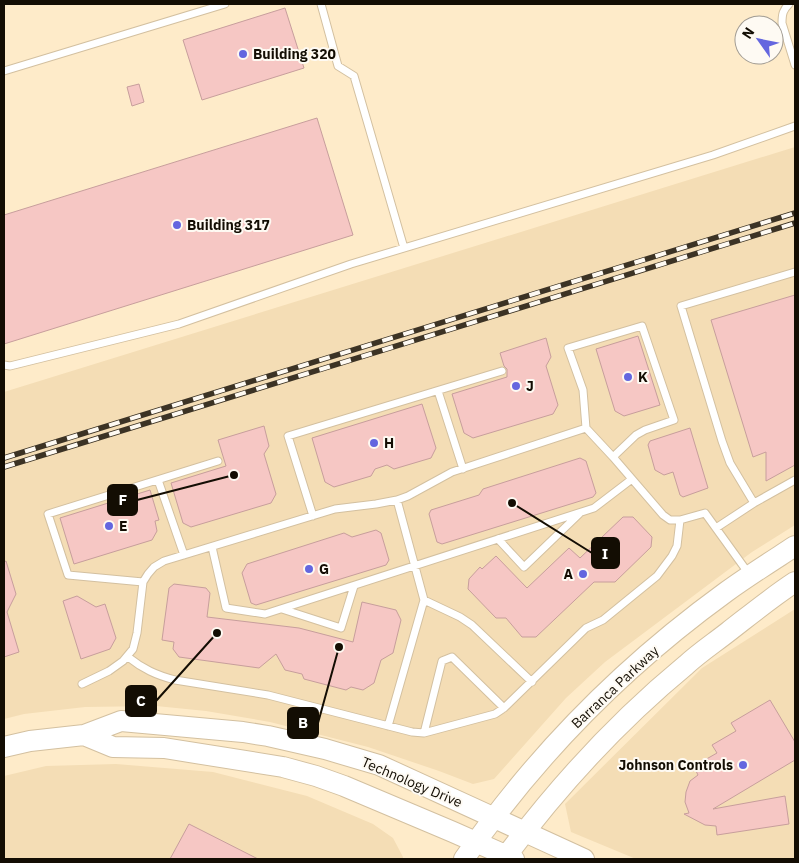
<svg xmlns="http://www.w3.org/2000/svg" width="799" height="863" viewBox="0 0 799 863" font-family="'IBM Plex Sans',sans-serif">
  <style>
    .built { fill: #f4ddb5 }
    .building { fill: #f6c7c4; stroke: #c79e9c }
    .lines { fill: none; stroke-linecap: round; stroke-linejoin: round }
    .lane-casing { stroke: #d3c0a0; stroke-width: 9 }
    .secondary-casing { stroke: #d3c0a0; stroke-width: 22 }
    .lane { stroke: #fff; stroke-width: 7 }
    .secondary { stroke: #fff; stroke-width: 20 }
    .rail-casing { stroke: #3c3325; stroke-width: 5.5 }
    .rail { stroke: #fefaf3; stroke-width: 4; stroke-dasharray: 11; stroke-linecap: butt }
    .poi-dot { fill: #6466df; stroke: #fefaf3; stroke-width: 2 }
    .labels { text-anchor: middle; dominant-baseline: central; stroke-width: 4; stroke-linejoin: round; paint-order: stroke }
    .poi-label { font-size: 14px; font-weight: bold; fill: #130d03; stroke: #fefaf3; text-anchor: start }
    .street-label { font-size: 14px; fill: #130d03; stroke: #fefaf3 }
    .leader { fill: none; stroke: #130d03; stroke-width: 2 }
    .callout-dot { fill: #130d03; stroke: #fefaf3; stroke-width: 2 }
    .callout { fill: #130d03; stroke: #130d03; stroke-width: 2 }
    .callout-label { font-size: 15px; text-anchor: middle; font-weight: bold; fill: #fff }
  </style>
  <rect width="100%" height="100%" fill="#feebc9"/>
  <path class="built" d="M795,147V525L752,552L605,662L566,698L494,779L473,784L439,771L368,747L270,722L206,711L156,706L85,707L24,714L4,719V392Z
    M795,609V859H636L571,832L565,804L702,668Z
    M116,764L213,772L307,796L373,824L393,838L403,857V859H4V776L46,766Z"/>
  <path class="building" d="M285,8L304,68L202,100L183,40Z
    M139,84L144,102L132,106L127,87Z
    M317,118L353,235L4,344V215Z
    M795,295V465L766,481V452L753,457L711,320Z
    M638,336L660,405L624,416L615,411L596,349Z
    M546,338L551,357L546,366L558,405L553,414L473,438L464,433L452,394L507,377V369L504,366L500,353Z
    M422,404L436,448L431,458L394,469L387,465L375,469L371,476L334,487L325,482L312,438Z
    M264,426L269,446L264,454L276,494L271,503L191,527L183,523L171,483L226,466L218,440Z
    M690,428L708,488L683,497L680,495L673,472L664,475L655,470L648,445L650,441Z
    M580,458L586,461L596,493L593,497L442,544L437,542L429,514L431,510L479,495L483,489Z
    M150,490L159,520L155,521L157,531L152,540L74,564L60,518Z
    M623,517H633L652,537L651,547L615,582H594L536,637H522L506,618H496L468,589L469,579L480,567L482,569L496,556L527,588L569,548L580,558Z
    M376,530L381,533L389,560L386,565L256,605L251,603L242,573L247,564L344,533L352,537Z
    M6,561L16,594L7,612L19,652L4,657V562Z
    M174,584L206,588L210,593L207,617L299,628L353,642L362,602L396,610L401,620L393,653L381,660L374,683L363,690L351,687L346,690L304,679L302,674L285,670L276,654L259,668L179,657L173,649L174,642L162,640L169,588Z
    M77,596L96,607L105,604L116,638L110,649L81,659L63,601Z
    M770,700L795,742V760L713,809L785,796L789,824L717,835L716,826L705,825L684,814L689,813L685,802L686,792L690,781L698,775L695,769L703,761L717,753L712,745L736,731L731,723Z
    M189,824L258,859H170Z"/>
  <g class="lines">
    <defs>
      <path id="lane" d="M321,4L338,66L354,76L404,248
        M789,4C783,10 782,14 782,23L795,65
        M4,71L225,4
        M4,365L10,366L179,324L351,264L713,155L795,126
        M438,391L463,469
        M613,457L636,435L645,430L674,420L642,326L568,348L583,390L586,428L613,457L663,515L670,520H680L705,513L749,574
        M158,480L184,555
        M754,503L730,463L722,441L681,306L795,272
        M313,516L288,436L502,371
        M716,528L754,503L795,480
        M498,539L524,567L579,514
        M212,547L226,608L265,614L594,508L632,479
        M143,582L68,575L48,514L218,461
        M424,600L460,617L472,625L532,682
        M282,609L341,628L354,586
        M128,657C143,669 156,675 175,680L268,695L412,732L424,733L495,714L504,708L586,628L603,620L657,576L672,556L677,546L680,520
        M82,684L109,671L123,661L133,649L137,633L143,582L148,574L154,567L164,561L335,509L376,504L397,500L408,496L452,472L586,428
        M388,726L424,600L397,500
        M424,733L442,661L452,657L504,708"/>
      <path id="secondary" d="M84,735L113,747L164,748L283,767L316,776L344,786L453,832L514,859
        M4,747L30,741L84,735L121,721L243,732L268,736L325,749L379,765L584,859
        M464,859C535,756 624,666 726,592C748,576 772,561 795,546
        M504,859C556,789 618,721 686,665C699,653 714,643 728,632C750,615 772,597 795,582"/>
    </defs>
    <use href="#lane" class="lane-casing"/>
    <use href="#secondary" class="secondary-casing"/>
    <use href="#lane" class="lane"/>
    <use href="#secondary" class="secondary"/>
    <defs>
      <path id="rail" d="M4,458L795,213
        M4,467L795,223"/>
    </defs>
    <use href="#rail" class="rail-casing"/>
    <use href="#rail" class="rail"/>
  </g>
  <g class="poi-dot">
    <circle cx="243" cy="54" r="5"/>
    <circle cx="177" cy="225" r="5"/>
    <circle cx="628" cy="377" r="5"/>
    <circle cx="516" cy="386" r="5"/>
    <circle cx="374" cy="443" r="5"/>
    <circle cx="109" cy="526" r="5"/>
    <circle cx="309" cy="569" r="5"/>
    <circle cx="583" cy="574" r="5"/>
    <circle cx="743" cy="765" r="5"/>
  </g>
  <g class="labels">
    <g class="poi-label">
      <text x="253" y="54">Building 320</text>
      <text x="187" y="225">Building 317</text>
      <text x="638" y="377">K</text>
      <text x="526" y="386">J</text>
      <text x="384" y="443">H</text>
      <text x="119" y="526">E</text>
      <text x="319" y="569">G</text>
      <text x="573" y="574" text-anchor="end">A</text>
      <text x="733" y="765" text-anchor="end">Johnson Controls</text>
    </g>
    <g class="street-label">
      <text transform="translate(615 687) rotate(-43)">Barranca Parkway</text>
      <text transform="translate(412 782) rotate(23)">Technology Drive</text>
    </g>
  </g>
  <path class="leader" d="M234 475L137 500M512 503L592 553M217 633L156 701M339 647L318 723"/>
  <g class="callout-dot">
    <circle cx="234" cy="475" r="5"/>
    <circle cx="512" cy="503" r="5"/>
    <circle cx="217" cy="633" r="5"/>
    <circle cx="339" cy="647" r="5"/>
  </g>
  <g class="callout">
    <rect x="108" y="485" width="29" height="30" rx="5"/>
    <rect x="592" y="538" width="27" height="30" rx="5"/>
    <rect x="126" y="686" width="30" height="30" rx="5"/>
    <rect x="288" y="708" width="30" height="30" rx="5"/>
  </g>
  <g class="callout-label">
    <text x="123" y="505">F</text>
    <text x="605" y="559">I</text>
    <text x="141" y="706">C</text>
    <text x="303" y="728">B</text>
  </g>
  <rect width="799" height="863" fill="none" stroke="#130d03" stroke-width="10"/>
  <g transform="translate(759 40) rotate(303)"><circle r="24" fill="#fefaf3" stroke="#a09b93"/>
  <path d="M0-4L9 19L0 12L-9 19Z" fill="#6466df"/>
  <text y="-8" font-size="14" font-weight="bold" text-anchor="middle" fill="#130d03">N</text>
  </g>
</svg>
